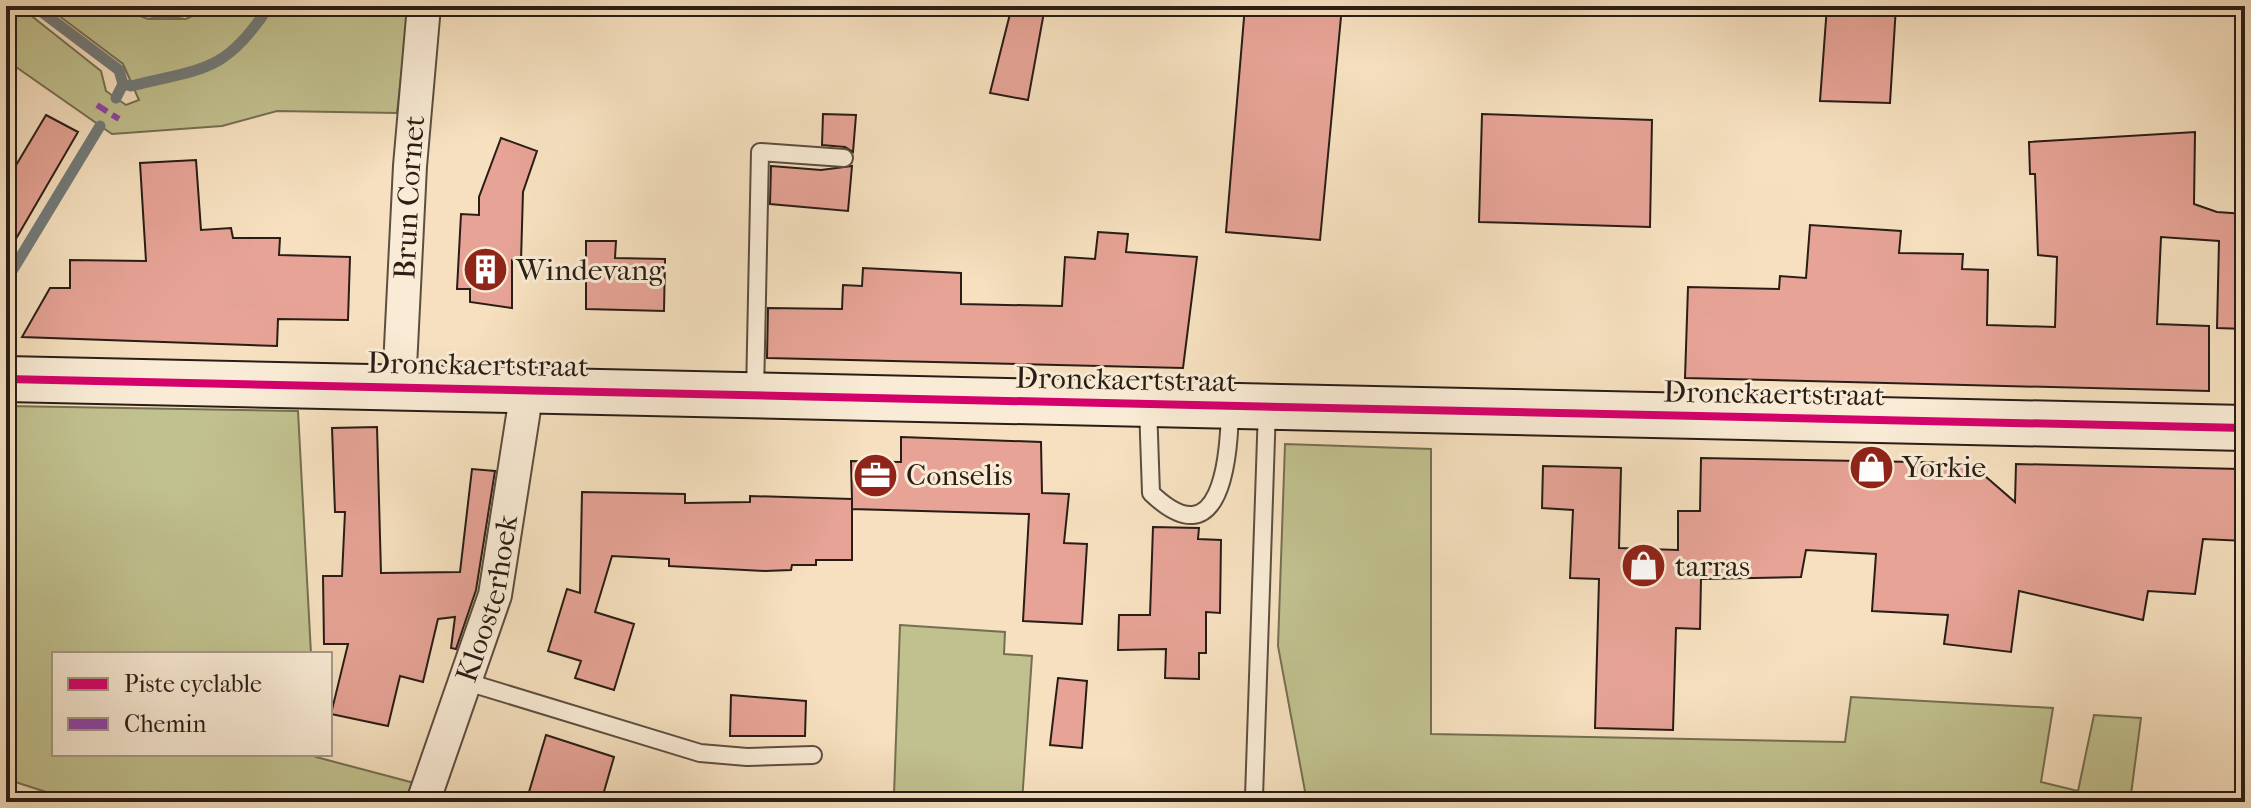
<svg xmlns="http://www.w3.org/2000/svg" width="2251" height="808" viewBox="0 0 2251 808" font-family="'IM FELL French Canon',serif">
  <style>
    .green { fill: #c1c18f; stroke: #756f52; stroke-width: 2 }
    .water { fill: #a3babe; stroke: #727b7b; stroke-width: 2 }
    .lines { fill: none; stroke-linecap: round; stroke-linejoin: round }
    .stream { stroke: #727b7b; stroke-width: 11 }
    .building { fill: #e6a396; stroke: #291d16; stroke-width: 2 }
    .service-casing { stroke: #5c4e40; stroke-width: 20 }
    .minor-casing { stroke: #5c4e40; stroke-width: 36 }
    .secondary-casing { stroke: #291d16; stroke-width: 48 }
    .service { stroke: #f9ebd5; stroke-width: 16 }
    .minor { stroke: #f9ebd5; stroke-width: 32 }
    .secondary { stroke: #f9ebd5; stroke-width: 44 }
    .quiet { stroke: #8e44ad; stroke-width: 6; stroke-dasharray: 12 6; stroke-linecap: butt }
    .cycleway-casing { stroke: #f9ebd5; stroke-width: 13 }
    .cycleway { stroke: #d6006c; stroke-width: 8 }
    .labels { text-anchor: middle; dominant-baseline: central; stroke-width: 6; stroke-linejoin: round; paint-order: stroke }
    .street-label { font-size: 30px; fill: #291d16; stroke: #f9ebd5 }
    .poi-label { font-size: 30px; fill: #291d16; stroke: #f9ebd5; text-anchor: start }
  </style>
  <rect width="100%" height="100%" fill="#f6e0bf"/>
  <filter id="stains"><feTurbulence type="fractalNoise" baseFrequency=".0025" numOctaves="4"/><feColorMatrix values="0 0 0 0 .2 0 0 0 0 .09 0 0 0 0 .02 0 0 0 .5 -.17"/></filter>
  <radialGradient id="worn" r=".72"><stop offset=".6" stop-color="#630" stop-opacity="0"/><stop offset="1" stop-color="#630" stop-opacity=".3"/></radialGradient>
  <path class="green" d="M6,6H19L101,71L106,91L126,105L139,100L123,64L46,6H114L148,19H186L213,6H409L397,113L277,111L222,126L112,134L6,60Z
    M6,406L298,411L311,654H54V754H316V757L418,784L410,802H77L6,779Z
    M1285,444L1431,449V734L1845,742L1851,697L2053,708L2041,782L2078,791L2094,715L2141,718L2130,802H1307L1278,646Z
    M900,625L1005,632L1004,654L1032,656L1022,802H833L834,792L894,795Z"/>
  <path class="water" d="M114,6H213C177,24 150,20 114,6Z"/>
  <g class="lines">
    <path class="stream" d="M34,6L119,70L123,84
      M116,98L123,84L131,86C203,68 226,73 269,6
      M6,281L100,126"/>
  </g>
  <path class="building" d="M1012,6L1044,12L1028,100L990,93Z
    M1245,6H1342L1320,240L1226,232Z
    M1827,6H1896L1890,103L1820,101Z
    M823,114L856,115L853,152L845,147L822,145Z
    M1482,114L1652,120L1650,227L1479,222Z
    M46,115L78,132L6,256V182Z
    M2195,132L2194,204L2217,212L2245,214V329L2217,328L2219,241L2161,237L2157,324L2209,326V391L1685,378L1688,287L1779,289L1780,276L1806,278L1810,225L1901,231L1899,253L1963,254L1962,269L1988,270L1987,325L2055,327L2057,257L2038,255L2035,174H2030L2029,142Z
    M501,138L537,151L523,192L521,261L512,260V308L470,302V289H457L461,214L479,215V197Z
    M196,160L201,230L231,228L233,238H280L279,255L350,257L348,320L278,319L277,346L22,337L50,288H70V260L146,261L140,163Z
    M771,166L821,170L852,166L848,211L770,204Z
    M1098,232L1128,234L1126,252L1197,257L1183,368L767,358L768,308L842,309L843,285L862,286L863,268L961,273V304L1062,306L1065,257L1095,259Z
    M586,241H616L615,258L665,259L664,311L586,309Z
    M377,427L381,573L460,572L472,469L495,471L476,590L456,649L451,648L455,617L438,619L423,682L400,676L388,726L331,714L348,644H324L323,576H342L345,512H335L332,428Z
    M901,437L1041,442L1042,493L1069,494L1064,543L1087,544L1082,624L1023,621L1029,514L852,509V500V560H816V565H792L791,570L765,571L669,566V559L612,556L595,612L634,624L614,690L575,678L581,661L548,651L567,589L580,593L582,492L685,494V503L750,502V496L852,499L851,461L901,462Z
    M1701,458L1970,463L2015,502L2016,464L2240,469L2239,476L2245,477V541L2203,539L2195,594L2148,591L2143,620L2019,591L2011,652L1944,644L1948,615L1872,611L1876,554L1806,550L1801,577L1701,579L1700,629L1676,628L1673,730L1595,728L1599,579L1570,578L1573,510L1542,508L1543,466L1621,468L1619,548L1678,550V511H1700Z
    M1153,527L1199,528L1198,539L1221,540L1220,613L1206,612V653H1199V679L1165,678L1166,649L1118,650L1119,615H1150Z
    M1058,678L1087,681L1082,748L1050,745Z
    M731,695L806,701L805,736H730Z
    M546,735L614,757L601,802H526Z"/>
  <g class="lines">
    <defs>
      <path id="service" d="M755,394L760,152L844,158
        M1148,406L1151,493C1221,560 1229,458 1230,409
        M467,682L700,753L747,757L813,755
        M1254,797L1267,408"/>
      <g id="minor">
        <path id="s1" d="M399,387L410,166L424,6"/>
        <path id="s2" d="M423,802L495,595L527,390"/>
      </g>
      <path id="secondary" d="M6,379L2245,428"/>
    </defs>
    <use href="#service" class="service-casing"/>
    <use href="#minor" class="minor-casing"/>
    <use href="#secondary" class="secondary-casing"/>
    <use href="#service" class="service"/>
    <use href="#minor" class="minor"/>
    <use href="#secondary" class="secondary"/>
    <path class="quiet" d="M97,105L119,119"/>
    <defs>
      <path id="cycleway" d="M6,379L2245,428"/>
    </defs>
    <use href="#cycleway" class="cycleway-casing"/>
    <use href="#cycleway" class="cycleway"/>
  </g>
  <defs>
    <symbol id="building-disc" viewBox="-11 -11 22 22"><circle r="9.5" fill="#8f2418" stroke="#f9ebd5"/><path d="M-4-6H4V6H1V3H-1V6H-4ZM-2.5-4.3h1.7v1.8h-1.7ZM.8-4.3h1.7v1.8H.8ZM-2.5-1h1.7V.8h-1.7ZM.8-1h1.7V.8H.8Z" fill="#fff"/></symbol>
    <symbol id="shop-disc" viewBox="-11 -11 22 22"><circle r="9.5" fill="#8f2418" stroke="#f9ebd5"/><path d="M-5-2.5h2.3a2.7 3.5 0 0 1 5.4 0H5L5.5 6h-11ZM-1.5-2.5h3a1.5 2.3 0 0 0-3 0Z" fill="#fff"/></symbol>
    <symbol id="office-disc" viewBox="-11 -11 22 22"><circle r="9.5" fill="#8f2418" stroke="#f9ebd5"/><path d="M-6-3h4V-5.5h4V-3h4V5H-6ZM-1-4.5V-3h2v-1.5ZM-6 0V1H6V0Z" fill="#fff"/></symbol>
  </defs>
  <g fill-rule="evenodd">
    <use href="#building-disc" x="460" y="244" width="51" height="51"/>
    <use href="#shop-disc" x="1846" y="442" width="51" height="51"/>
    <use href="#office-disc" x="850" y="450" width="51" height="51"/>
    <use href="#shop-disc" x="1618" y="540" width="51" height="51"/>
  </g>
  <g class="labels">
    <g class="street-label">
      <text stroke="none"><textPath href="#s1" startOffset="190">Brun Cornet</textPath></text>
      <text transform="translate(478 365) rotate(1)">Dronckaertstraat</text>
      <text transform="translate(1126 380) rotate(1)">Dronckaertstraat</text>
      <text transform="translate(1774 394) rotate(1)">Dronckaertstraat</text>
      <text stroke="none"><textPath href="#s2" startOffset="214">Kloosterhoek</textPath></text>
    </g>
    <g class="poi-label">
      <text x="516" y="270">Windevang</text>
      <text x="1902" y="467">Yorkie</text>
      <text x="906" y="475">Conselis</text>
      <text x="1675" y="566">tarras</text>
    </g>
  </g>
  <rect width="2251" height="808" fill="none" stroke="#f6e0bf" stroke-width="32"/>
  <rect x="8" y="8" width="2235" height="792" fill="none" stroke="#291d16" stroke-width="4"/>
  <rect x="16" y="16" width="2219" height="776" fill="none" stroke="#291d16" stroke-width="2"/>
  <rect x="52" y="652" width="280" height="104" fill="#f9ebd5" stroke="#a69989" stroke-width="2"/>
  <rect x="68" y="678" width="40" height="12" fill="#d6006c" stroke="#a69989" stroke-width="2"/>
  <text x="124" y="692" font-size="24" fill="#291d16">Piste cyclable</text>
  <rect x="68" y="718" width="40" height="12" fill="#8e44ad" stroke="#a69989" stroke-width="2"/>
  <text x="124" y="732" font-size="24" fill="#291d16">Chemin</text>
  <rect width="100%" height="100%" filter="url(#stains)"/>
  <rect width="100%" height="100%" fill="url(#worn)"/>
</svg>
